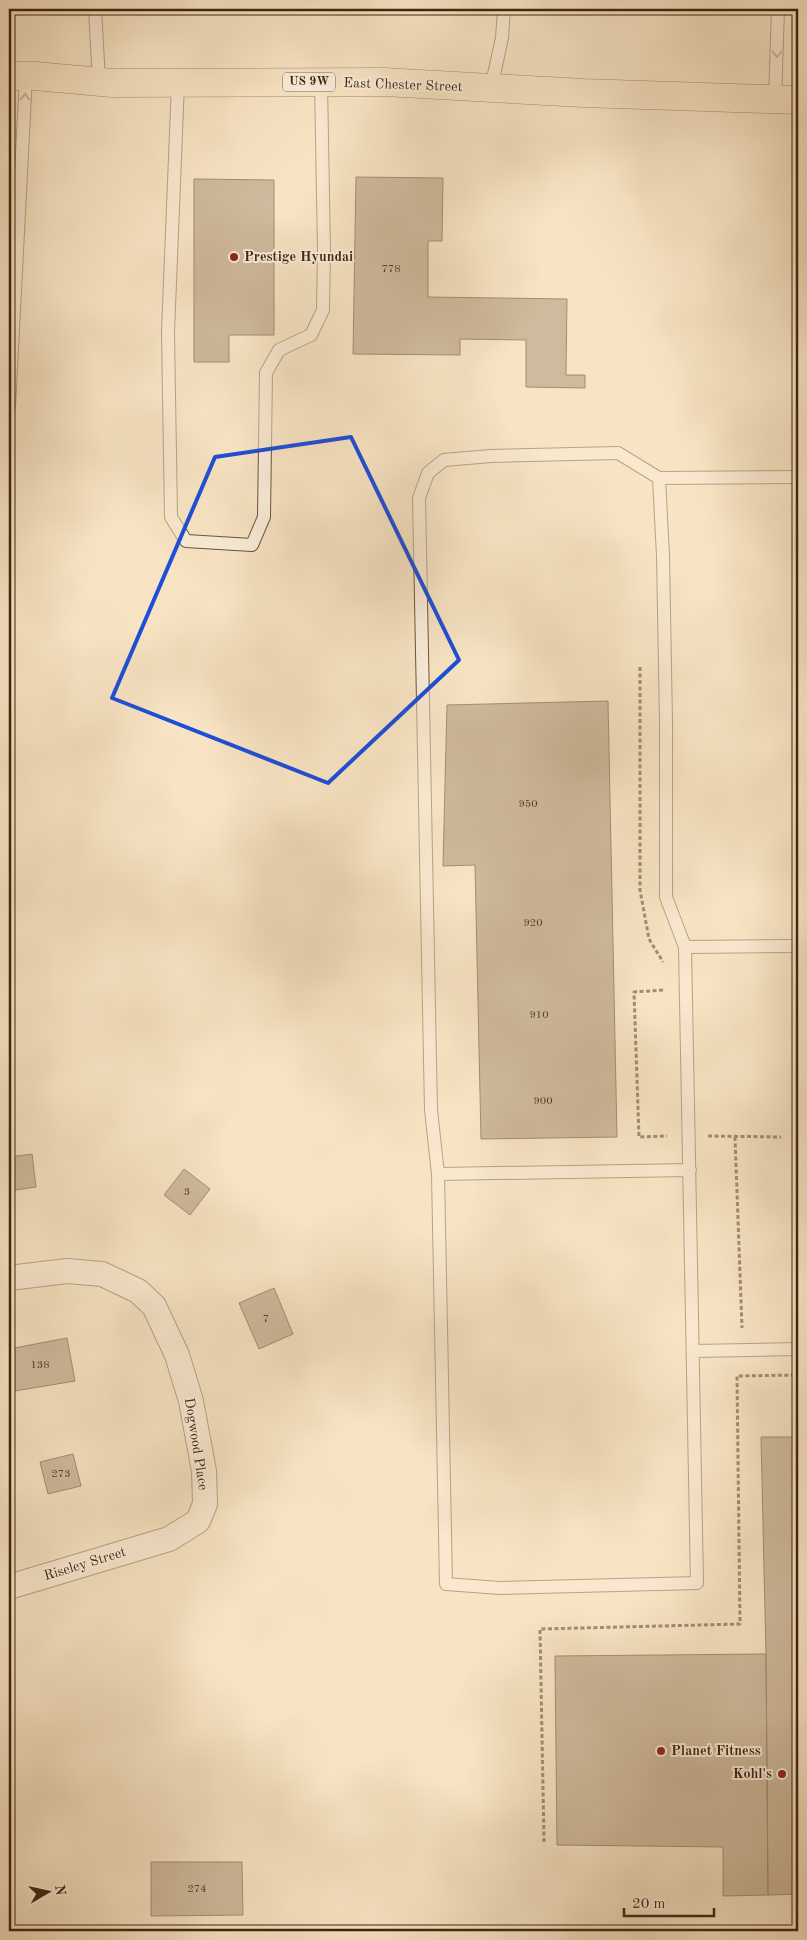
<svg xmlns="http://www.w3.org/2000/svg" width="807" height="1940" viewBox="0 0 807 1940" font-family="'Old Standard TT',serif">
  <style>
    .building { fill: #9e886d; stroke: #3d240e }
    .lines { fill: none; stroke-linecap: round; stroke-linejoin: round }
    .service-casing { stroke: #6c543c; stroke-width: 14 }
    .minor-casing { stroke: #6c543c; stroke-width: 26 }
    .primary-casing { stroke: #3d240e; stroke-width: 29 }
    .path { stroke: #3d240e; stroke-width: 3; stroke-dasharray: 4 2.5; stroke-linecap: butt }
    .service { stroke: #faedd9; stroke-width: 12 }
    .minor { stroke: #faedd9; stroke-width: 24 }
    .primary { stroke: #f8e4c4; stroke-width: 28 }
    .oneway { stroke: #9c8874 }
    .marked { fill: none; stroke: #1d4ed8; stroke-width: 4; stroke-linejoin: round }
    .poi-dot { fill: #8f2418; stroke: #faedd9; stroke-width: 2 }
    .labels { text-anchor: middle; dominant-baseline: central; stroke-width: 4; stroke-linejoin: round; paint-order: stroke }
    .number-label { font-size: 11px; fill: #553d26 }
    .shield { fill: #faedd9; stroke: #76604b; stroke-width: 1 }
    .shield-label { font-size: 12px; font-weight: bold; fill: #3d240e }
    .street-label { font-size: 14px; fill: #3d240e; stroke: #faedd9 }
    .poi-label { font-size: 14px; font-weight: bold; fill: #3d240e; stroke: #faedd9; text-anchor: start }
  </style>
  <rect width="100%" height="100%" fill="#f8e4c4"/>
  <filter id="stains"><feTurbulence type="fractalNoise" baseFrequency=".004" numOctaves="4"/><feColorMatrix values="0 0 0 0 .2 0 0 0 0 .09 0 0 0 0 .02 0 0 0 .5 -.17"/></filter>
  <radialGradient id="worn" r=".72"><stop offset=".6" stop-color="#630" stop-opacity="0"/><stop offset="1" stop-color="#630" stop-opacity=".3"/></radialGradient>
  <path class="building" d="M356,177L443,178L442,241H428V297L567,299L566,375H585V388L526,387V340L460,339V355L353,354Z
    M194,179L274,180V335H229V362H194Z
    M608,701L617,1137L481,1139L475,865L443,866L447,705Z
    M32,1154L36,1187L9,1191V1157Z
    M184,1169L210,1189L190,1215L164,1195Z
    M274,1288L293,1334L259,1349L239,1303Z
    M67,1338L75,1381L9,1392V1349Z
    M761,1437H798V1894L768,1895L766,1654Z
    M73,1454L81,1486L48,1494L40,1462Z
    M766,1654L768,1895L723,1896V1847L557,1845L555,1656Z
    M151,1862H242L243,1915L151,1916Z"/>
  <g class="lines">
    <defs>
      <path id="service" d="M95,9L99,81
        M178,83L168,332L171,517L186,541L252,545L264,517L266,373L279,350L311,335L323,310L324,250L321,82
        M491,88L502,38L504,9
        M775,100L778,9
        M9,407L26,76
        M685,947L798,946
        M690,1170L438,1174L446,1584L500,1588L697,1583L685,947L666,897V723L663,556L659,478L798,477
        M438,1174L431,1110L419,498L428,473L444,460L491,456L618,453L659,478
        M693,1351L798,1349"/>
      <path id="minor" d="M9,1278L67,1271L102,1274L138,1291L154,1306L177,1355L191,1401L204,1471L205,1504L198,1521L169,1539L9,1587"/>
      <path id="primary" d="M9,76H35L112,83L384,82L583,93L798,100"/>
    </defs>
    <use href="#service" class="service-casing"/>
    <use href="#minor" class="minor-casing"/>
    <use href="#primary" class="primary-casing"/>
    <path class="path" d="M640,667V890L649,939L663,962
      M663,990L634,992L639,1137L667,1136
      M708,1136L781,1137
      M735,1137L742,1328
      M544,1842L540,1629L740,1624L737,1376L798,1375"/>
    <use href="#service" class="service"/>
    <use href="#minor" class="minor"/>
    <use href="#primary" class="primary"/>
  </g>
  <defs><path id="oneway-chevron" d="M-2-3.5L2.5 0L-2 3.5" fill="none" stroke-width="1.6" stroke-linecap="round" stroke-linejoin="round" transform="scale(1.25)"/></defs>
  <g class="oneway">
    <use href="#oneway-chevron" transform="translate(777 54) rotate(92)"/>
    <use href="#oneway-chevron" transform="translate(25 97) rotate(-87)"/>
  </g>
  <path d="M0 0H807V1940H0ZM351,437L459,660L328,783L112,698L215,457Z" fill="#f8e4c4" fill-opacity=".55" fill-rule="evenodd"/>
  <path class="marked" d="M351,437L459,660L328,783L112,698L215,457Z"/>
  <g class="poi-dot">
    <circle cx="234" cy="257" r="5"/>
    <circle cx="661" cy="1751" r="5"/>
    <circle cx="782" cy="1774" r="5"/>
  </g>
  <g class="labels">
    <g class="number-label">
      <text x="391" y="269">778</text>
      <text x="528" y="804">950</text>
      <text x="533" y="923">920</text>
      <text x="539" y="1015">910</text>
      <text x="543" y="1101">900</text>
      <text x="187" y="1192">3</text>
      <text x="266" y="1319">7</text>
      <text x="40" y="1365">138</text>
      <text x="61" y="1474">273</text>
      <text x="197" y="1889">274</text>
    </g>
    <rect class="shield" x="283" y="72.5" width="52" height="19" rx="4"/>
    <g class="shield-label">
      <text x="309" y="82">US 9W</text>
    </g>
    <g class="street-label">
      <text transform="translate(403 85) rotate(2)">East Chester Street</text>
      <text transform="translate(196 1444) rotate(81)">Dogwood Place</text>
      <text transform="translate(85 1564) rotate(-17)">Riseley Street</text>
    </g>
    <g class="poi-label">
      <text x="244" y="257">Prestige Hyundai</text>
      <text x="671" y="1751">Planet Fitness</text>
      <text x="772" y="1774" text-anchor="end">Kohl's</text>
    </g>
  </g>
  <rect width="807" height="1940" fill="none" stroke="#f8e4c4" stroke-width="30"/>
  <rect x="10" y="10" width="787" height="1920" fill="none" stroke="#3d240e" stroke-width="2.5"/>
  <rect x="15" y="15" width="777" height="1910" fill="none" stroke="#3d240e"/>
  <g transform="translate(48 1892) rotate(81)" stroke="#faedd9" stroke-width="4" paint-order="stroke">
  <path d="M0-4L9 19L0 12L-9 19Z" fill="#3d240e"/>
  <text y="-8" font-size="14" font-weight="bold" text-anchor="middle" fill="#3d240e">N</text>
  </g>
  <path d="M624 1908v8h90v-8" fill="none" stroke="#3d240e" stroke-width="2.5"/>
  <text x="632" y="1908" font-size="15" fill="#3d240e" stroke="#faedd9" stroke-width="4" paint-order="stroke">20 m</text>
  <rect width="100%" height="100%" filter="url(#stains)"/>
  <rect width="100%" height="100%" fill="url(#worn)"/>
</svg>
